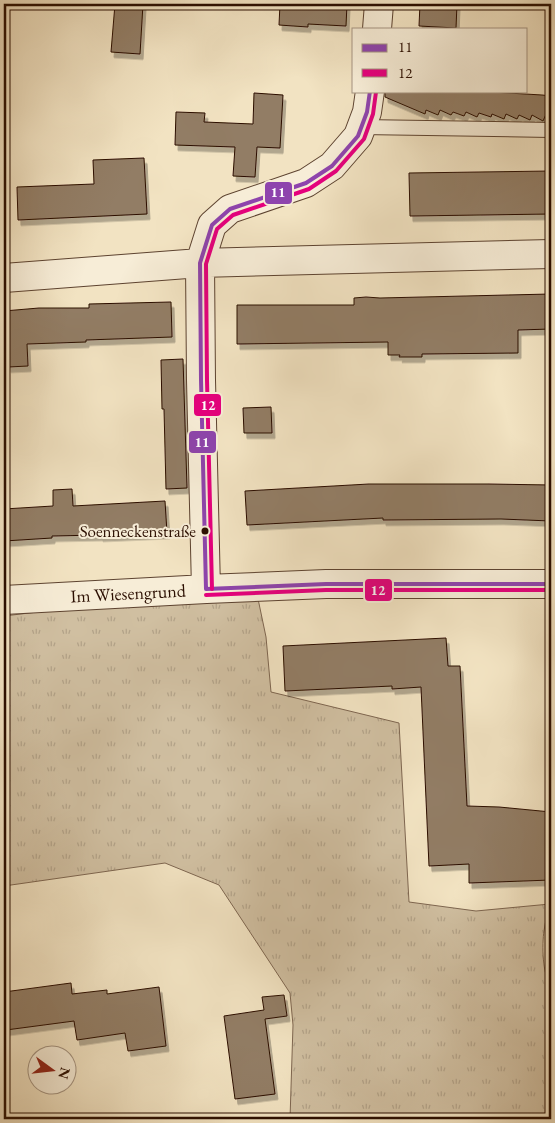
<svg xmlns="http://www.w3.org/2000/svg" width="555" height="1123" viewBox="0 0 555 1123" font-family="'EB Garamond',serif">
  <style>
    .grass { fill: url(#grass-tufts); stroke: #7e6650 }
    .building { fill: #927d65; stroke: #2b0e00; filter: url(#shadow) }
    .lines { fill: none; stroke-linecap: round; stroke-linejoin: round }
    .lane-casing { stroke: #5d4330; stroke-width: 16 }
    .street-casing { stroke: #5d4330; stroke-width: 30 }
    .lane { stroke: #f7edd7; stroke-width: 14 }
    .street { stroke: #f7edd7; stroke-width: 28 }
    .bus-1-casing { stroke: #f7edd7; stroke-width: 8 }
    .bus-2-casing { stroke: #f7edd7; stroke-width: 8 }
    .bus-1 { stroke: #8e44ad; stroke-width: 4 }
    .bus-2 { stroke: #e5007d; stroke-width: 4 }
    .bus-dot { fill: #2b0e00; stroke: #f7edd7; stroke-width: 2 }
    .labels { text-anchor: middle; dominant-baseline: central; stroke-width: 4; stroke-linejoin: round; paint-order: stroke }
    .bus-label { font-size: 17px; fill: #2b0e00; stroke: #f7edd7; text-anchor: end }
    .street-label { font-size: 18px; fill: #2b0e00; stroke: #f7edd7 }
    .line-badge { stroke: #f7edd7; stroke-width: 2 }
    .badge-label { font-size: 14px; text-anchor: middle; font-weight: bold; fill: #fff }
  </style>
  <defs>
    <pattern id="grass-tufts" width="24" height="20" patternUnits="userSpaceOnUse" patternTransform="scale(1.25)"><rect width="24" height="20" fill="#d0bfa1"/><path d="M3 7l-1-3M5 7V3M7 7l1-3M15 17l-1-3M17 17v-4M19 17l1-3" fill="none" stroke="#b3a389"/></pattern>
    <filter id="shadow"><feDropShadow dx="3" dy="5.5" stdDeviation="0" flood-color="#0004"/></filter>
  </defs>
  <rect width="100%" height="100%" fill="#f2e3c2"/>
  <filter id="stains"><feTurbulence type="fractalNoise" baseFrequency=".004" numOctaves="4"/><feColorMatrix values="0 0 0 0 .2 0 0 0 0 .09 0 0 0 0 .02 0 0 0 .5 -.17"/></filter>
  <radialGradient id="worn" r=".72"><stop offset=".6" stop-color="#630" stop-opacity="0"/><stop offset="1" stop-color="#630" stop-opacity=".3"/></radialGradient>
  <path class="grass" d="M257,594L266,637L271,692L399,723L409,902L476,911L550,904C548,913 545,922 544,931C542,944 542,975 551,985V1119H290L293,1025L290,993L219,885L165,863L4,886V616L155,598Z"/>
  <path class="building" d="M115,4H143L140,54L111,52Z
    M280,4H347L346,26L308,24V27L279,25Z
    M420,4H457L456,28L419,26Z
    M385,91H474L542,95L551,96V103L543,121L532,115L530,120L519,115L517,119L506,114L504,119L492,114L491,117L479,113L477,117L466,112L464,116L453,112L451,115L440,110L438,115L426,110L425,114L385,97Z
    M254,93L283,95L280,148L257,147L255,177L233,176L235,147L175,145L176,112L205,113L204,122L253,124Z
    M144,158L147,214L18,220L17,187L94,184L93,160Z
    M551,171V214L410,216L409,173Z
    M551,294V329L518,330V353L422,354V357H399L400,355H388V342L237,344V305H354V298L366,297L380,298Z
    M171,302L172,337L86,340V342L27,344L28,366L8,367L7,353H4V311L39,308H89V304Z
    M183,359L187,488L166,489L164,409H162L161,360Z
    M271,407L272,433H244L243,408Z
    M369,484H488L551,485V521L501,519L383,520V518L247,525L245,491Z
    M72,489L73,506L165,501L167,533L100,536V535L52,536V538L4,541V509L53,506V490Z
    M446,638L448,666H460L467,806L499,807L551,812V880L469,883V864L429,866L421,687L392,689V686L285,691L283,646Z
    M71,983L72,994L107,990V994L159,987L166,1046L128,1051L125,1033L77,1040L74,1021L6,1030L4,1010V992Z
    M284,995L287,1016L265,1019L275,1094L235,1099L224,1016L264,1010L262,997Z"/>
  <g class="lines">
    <defs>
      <path id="lane" d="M361,127L551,130"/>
      <path id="street" d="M377,29L379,4
        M4,278L200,263L551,254
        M206,589L201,380L200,263L212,225L230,209L306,183L332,166L358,136L367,112L370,91
        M4,600L206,589L326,584H551"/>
    </defs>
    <use href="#lane" class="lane-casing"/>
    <use href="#street" class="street-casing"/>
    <use href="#lane" class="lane"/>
    <use href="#street" class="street"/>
    <defs>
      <path id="bus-1" d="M206,589L201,380L200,263L212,225L230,209L306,183L332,166L358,136L367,112L370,91
        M206,589L326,584H551"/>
      <path id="bus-2" d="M212,589L207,380L206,264L217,229L233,215L309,189L336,171L364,139L373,114L376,92
        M206,595L326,590H551"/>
    </defs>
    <use href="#bus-1" class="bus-1-casing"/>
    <use href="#bus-2" class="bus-2-casing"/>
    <use href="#bus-1" class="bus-1"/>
    <use href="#bus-2" class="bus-2"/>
  </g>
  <circle class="bus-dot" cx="205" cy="531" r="4.5"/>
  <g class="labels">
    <g class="bus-label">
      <text x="196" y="531">Soenneckenstraße</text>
    </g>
    <g class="street-label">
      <text transform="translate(128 593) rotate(-3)">Im Wiesengrund</text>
    </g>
  </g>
  <g class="line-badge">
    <rect x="264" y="181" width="29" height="24" rx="5" fill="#8e44ad"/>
    <rect x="193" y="393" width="29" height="24" rx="5" fill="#e5007d"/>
    <rect x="188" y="430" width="29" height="24" rx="5" fill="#8e44ad"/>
    <rect x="364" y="578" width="29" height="24" rx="5" fill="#e5007d"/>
  </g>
  <g class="badge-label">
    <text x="278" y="197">11</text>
    <text x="208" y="410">12</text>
    <text x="202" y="447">11</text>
    <text x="378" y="595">12</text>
  </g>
  <rect width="555" height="1123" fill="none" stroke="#f2e3c2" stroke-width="20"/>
  <rect x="5" y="5" width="545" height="1113" fill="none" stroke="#2b0e00" stroke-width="2.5"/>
  <rect x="10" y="10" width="535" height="1103" fill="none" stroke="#2b0e00"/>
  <rect x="352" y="28" width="175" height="65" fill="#f7edd7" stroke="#a59481"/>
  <rect x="362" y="44" width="25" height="8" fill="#8e44ad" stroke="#a59481"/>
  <text x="398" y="52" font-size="15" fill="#2b0e00">11</text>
  <rect x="362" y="69" width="25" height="8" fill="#e5007d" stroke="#a59481"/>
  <text x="398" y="78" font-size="15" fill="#2b0e00">12</text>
  <g transform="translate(52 1070) rotate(105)"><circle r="24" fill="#f7edd7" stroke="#a59481"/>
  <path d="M0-4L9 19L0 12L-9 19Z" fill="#8f2418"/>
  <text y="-8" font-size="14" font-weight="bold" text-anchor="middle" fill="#2b0e00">N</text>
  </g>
  <rect width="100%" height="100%" filter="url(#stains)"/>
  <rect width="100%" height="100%" fill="url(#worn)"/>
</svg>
